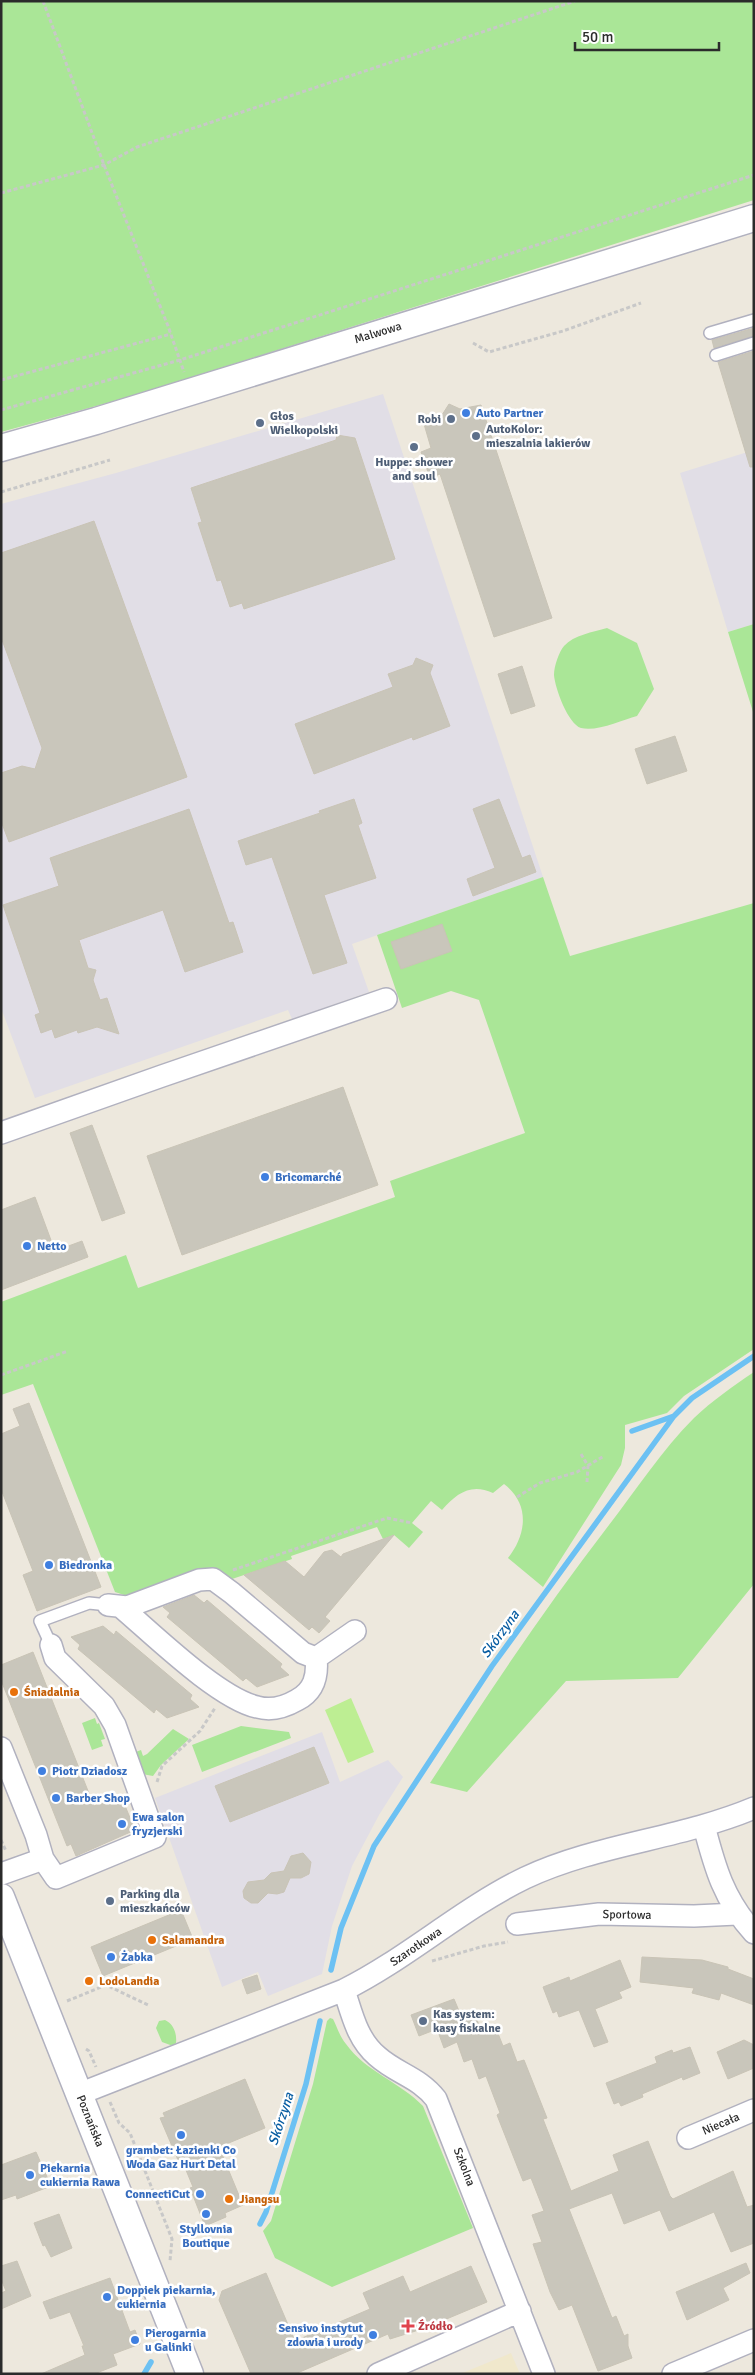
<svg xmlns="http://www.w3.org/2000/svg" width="755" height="2375" viewBox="0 0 755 2375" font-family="Signika,sans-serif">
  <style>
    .industrial { fill: #e1dee6 }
    .education { fill: #f0e8cc }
    .green { fill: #aae697 }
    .pitch { fill: #bdee93 }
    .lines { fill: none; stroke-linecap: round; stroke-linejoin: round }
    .stream { stroke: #6cc1f3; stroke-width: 5.5 }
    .building { fill: #c9c6bb; stroke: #c9c4b6 }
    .service-casing { stroke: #b1b1bf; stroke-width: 14 }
    .minor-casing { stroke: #b1b1bf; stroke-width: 24 }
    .tertiary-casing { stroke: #b1b1bf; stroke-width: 29 }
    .path { stroke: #c8c8c8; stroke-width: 3; stroke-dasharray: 4 2.5; stroke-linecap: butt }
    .service { stroke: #fff; stroke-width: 11 }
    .minor { stroke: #fff; stroke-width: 21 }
    .tertiary { stroke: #fff; stroke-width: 26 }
    .shop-dot { fill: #3f7fe0; stroke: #fff; stroke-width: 2 }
    .service-dot { fill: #5c6f8a; stroke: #fff; stroke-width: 2 }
    .food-dot { fill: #e8710a; stroke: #fff; stroke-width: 2 }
    .health-dot { fill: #e0444e; stroke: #fff; stroke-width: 2 }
    .labels { text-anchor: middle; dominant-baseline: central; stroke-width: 5; stroke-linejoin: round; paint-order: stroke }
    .street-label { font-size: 12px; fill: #2b2b2b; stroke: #fff }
    .shop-label { font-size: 12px; font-weight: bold; fill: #366cbe; stroke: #fff; text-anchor: start }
    .service-label { font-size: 12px; font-weight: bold; fill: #4e5e75; stroke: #fff; text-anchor: start }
    .food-label { font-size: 12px; font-weight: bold; fill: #c56008; stroke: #fff; text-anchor: start }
    .health-label { font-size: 12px; font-weight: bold; fill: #be3a42; stroke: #fff; text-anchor: start }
    .water-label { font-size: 14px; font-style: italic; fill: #085da2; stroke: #fff }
  </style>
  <rect width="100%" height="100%" fill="#ede8dd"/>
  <path class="industrial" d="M383,394L543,877L352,944L369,992L292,1019L288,1010L35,1098L1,1008V504L116,473Z
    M754,450V624L728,632L680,473Z
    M322,1732L340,1782L388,1760L403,1777L379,1815L352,1866L332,1926L322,1974L268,1996L258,1972L222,1987L155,1798Z"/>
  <path class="education" d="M511,2353L520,2374H460Z"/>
  <path class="green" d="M1,1H754V200L129,397L1,432Z
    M754,624V715L728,632Z
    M607,628L637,643L654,689L637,716C622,720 597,732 581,728C568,724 555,688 554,675C554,666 559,652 564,646C574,635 593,632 607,628Z
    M543,877L570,956L754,903V1349L684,1396L667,1413L625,1425V1448L621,1465L543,1587L508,1558C527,1534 530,1504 504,1484L493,1493C471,1483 457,1493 442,1510L431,1501L412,1523L423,1532L409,1548L394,1535L383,1539L377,1527L291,1556L292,1559L229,1580L130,1597L115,1592L33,1384L1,1395V1302L126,1255L138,1288L395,1197L390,1181L525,1133L479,1000L451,991L402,1008L377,935Z
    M754,1372V1584L678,1678L566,1681L467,1792L430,1783C487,1695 545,1608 609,1525C636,1490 662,1450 694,1418C712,1401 733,1386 754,1372Z
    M95,1718L97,1724L99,1723L105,1739L101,1740L103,1746L92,1750L82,1723Z
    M241,1726L289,1732L291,1738L202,1772L192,1745Z
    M173,1729L189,1739L161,1765L153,1776L142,1774L133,1753L141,1750L143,1756L147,1754Z
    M330,2018L333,2019C337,2027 340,2037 346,2044C366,2072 400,2082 423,2106L473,2228L332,2287L275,2258L263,2231L271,2221L313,2084L327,2021Z
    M165,2020C174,2024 177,2034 176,2043L173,2046L162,2042L156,2028L159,2021Z"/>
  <path class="pitch" d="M351,1698L374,1752L348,1763L325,1710Z"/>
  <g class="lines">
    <path class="stream" d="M632,1431L674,1416
      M331,1970L341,1928L374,1846L492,1666L674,1416L692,1398L754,1356
      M260,2224L266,2212L306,2084L320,2021
      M144,2374L151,2362"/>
  </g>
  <path class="building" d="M754,328V336L714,348L712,340Z
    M754,351V467H750L718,362Z
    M449,404L460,409L481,405L552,618L494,637L440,474L430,478L421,452L431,448L424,424L432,422L434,417L442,415Z
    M337,435L355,438L395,559L244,609L242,603L230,607L221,580L217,581L198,523L202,522L191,488L336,440Z
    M94,521L187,777L9,842L1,821V773L22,766L35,769L42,748L1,637V553Z
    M416,658L433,665L430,673L450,726L413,740L412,737L314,774L295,724L393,687L388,674L413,665Z
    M522,666L535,706L511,714L498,674Z
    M675,736L687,771L647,784L635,749Z
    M354,799L362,823L358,825L376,878L324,895L347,963L313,974L272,857L246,865L238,841L320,813L319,811Z
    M499,799L522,858L530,855L536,872L473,896L467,879L495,868L473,809Z
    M189,809L229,923L233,922L243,952L185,972L163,910L79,940L88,968L96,970L93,980L100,1000L107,998L119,1034L97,1027L78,1033L77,1030L55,1038L52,1029L41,1033L35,1015L40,1013L3,905L59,886L50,858Z
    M442,924L452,951L401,969L391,942Z
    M343,1087L378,1185L182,1255L147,1156Z
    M92,1125L125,1213L102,1221L70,1133Z
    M35,1197L55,1251L82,1241L88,1257L1,1290V1210Z
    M29,1403L101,1587L37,1611L23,1575L33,1571L1,1489V1434L20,1426L13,1409Z
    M394,1535L325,1617L330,1621L319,1633L312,1627L309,1630L244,1575L285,1561L304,1577L324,1552L332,1550L341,1557L343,1554Z
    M194,1595L204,1603L207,1600L282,1664L280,1667L289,1675L257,1687L246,1678L243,1681L167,1617L170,1613L163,1607Z
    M103,1626L114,1635L116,1631L192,1695L190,1699L199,1707L167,1718L156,1709L154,1713L78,1649L80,1645L71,1637Z
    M33,1652L94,1806L121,1796L135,1830L76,1856L71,1844L67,1846L1,1680V1665Z
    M314,1747L329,1783L230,1822L215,1786Z
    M303,1853L311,1862L309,1874L301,1878H290L284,1892L277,1894L268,1893L258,1903H251L244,1898L243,1891L248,1882L264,1880L271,1873L284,1871L291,1856Z
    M181,1910L193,1939L103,1976L91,1947Z
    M642,1957L702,1960L728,1967V1969L754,1979V2005L721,1993L719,2000L692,1993L694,1988L640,1982Z
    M620,1960L631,1987L619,1992L622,1998L595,2009L608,2042L594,2047L579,2010L559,2017L557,2011L553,2013L543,1987L569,1977L570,1981Z
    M257,1975L261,1989L247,1994L242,1980Z
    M454,1999L462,2018L474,2013L482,2032L495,2026L503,2046L510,2043L517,2062L524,2060L547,2118L543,2119L571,2191L619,2171L613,2155L648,2141L670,2196L673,2199L733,2171L747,2207L754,2205V2243L731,2252L714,2212L669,2231L660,2210L624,2224L612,2193L569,2209L612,2318L616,2316L624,2336L628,2334V2346L632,2358L598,2371L572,2305L559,2310L550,2292L533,2244L542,2242L532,2215L544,2211L531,2178L523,2181L497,2115L500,2113L486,2076L479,2079L472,2059L464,2062L457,2042L444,2048L437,2029L419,2036L411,2015Z
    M744,2040L754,2045V2068L728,2079L717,2052Z
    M690,2047L700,2073L683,2080L682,2077L642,2094L643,2097L621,2106L619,2102L614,2104L606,2083L657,2063L655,2057L672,2050L673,2053Z
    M245,2079L265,2128L219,2147L243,2205L225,2213L226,2217L205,2226L190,2188L193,2187L181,2158L178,2160L160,2118L165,2117L163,2113Z
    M36,2152L51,2186L17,2199L16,2195L1,2200V2165Z
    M59,2214L72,2248L51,2257L45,2245L43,2246L34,2223Z
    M17,2261L31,2296L1,2309V2293L6,2291L1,2279V2266Z
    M746,2263L750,2273L723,2288L729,2300L687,2320L676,2292Z
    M471,2266L487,2302L425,2328L390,2339L388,2334L295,2374H251L219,2300L222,2291L266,2273L295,2341L370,2309L363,2293L403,2276L410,2292Z
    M110,2278L130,2332L135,2330L140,2344L113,2354L117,2365L94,2374H41L85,2355L82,2346H84L70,2312L50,2319L43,2302Z"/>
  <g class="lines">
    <defs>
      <path id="service" d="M710,333L754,320
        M716,355L754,343
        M51,1645L40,1621L89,1603L108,1605"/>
      <path id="minor" d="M1,1133L162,1076L386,999
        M108,1605L127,1607L199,1580L213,1579L232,1593L303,1653L316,1658L355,1631
        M121,1607C154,1635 218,1698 257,1707C271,1711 285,1707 297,1700C314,1691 318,1676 316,1658
        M1,1748L36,1835L43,1859L56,1878L155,1837L115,1725L104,1706L55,1658L51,1645
        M704,1826C715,1868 724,1900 754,1933
        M1,1874L43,1859
        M517,1924L599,1914L694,1916L737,1914
        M344,1990C352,2014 357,2039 377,2056C397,2074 419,2077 436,2099L544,2374
        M79,2094L344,1990C408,1958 461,1909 525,1878C597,1844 680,1839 754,1808
        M688,2138L754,2110
        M378,2374L520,2311
        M673,2374L754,2340"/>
      <path id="tertiary" d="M1,448L96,421L754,218
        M1,1897L190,2374"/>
    </defs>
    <use href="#service" class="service-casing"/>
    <use href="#minor" class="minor-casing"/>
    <use href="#tertiary" class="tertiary-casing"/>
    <path class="path" d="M43,1L104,165L168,326L184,372
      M1,193L104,165L137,147L575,1
      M473,343L489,352L563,331L641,303
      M1,380L171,334
      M1,410L180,360L754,175
      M1,492L110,460
      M1,1375L68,1351
      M581,1454L588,1466L587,1482
      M517,1497L540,1483L577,1472L604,1456
      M233,1570L387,1518L412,1523
      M157,1782L162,1766L200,1731L215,1708
      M1,1840L6,1851
      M432,1961L484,1946L508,1942
      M67,2001L106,1985L148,2005
      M86,2049L89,2051L96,2067
      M110,2102L119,2123L130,2133L172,2239L170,2261"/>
    <use href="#service" class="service"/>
    <use href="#minor" class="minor"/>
    <use href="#tertiary" class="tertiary"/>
  </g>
  <g class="shop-dot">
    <circle cx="466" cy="413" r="5"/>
    <circle cx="265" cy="1177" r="5"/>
    <circle cx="27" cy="1246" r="5"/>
    <circle cx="49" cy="1565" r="5"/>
    <circle cx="42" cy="1771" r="5"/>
    <circle cx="56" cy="1798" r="5"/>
    <circle cx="122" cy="1824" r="5"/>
    <circle cx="111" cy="1957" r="5"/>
    <circle cx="181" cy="2135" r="5"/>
    <circle cx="30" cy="2175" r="5"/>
    <circle cx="200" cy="2194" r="5"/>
    <circle cx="206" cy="2214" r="5"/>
    <circle cx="107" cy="2297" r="5"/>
    <circle cx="373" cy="2335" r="5"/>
    <circle cx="135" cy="2340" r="5"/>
  </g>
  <g class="service-dot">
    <circle cx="451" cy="419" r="5"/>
    <circle cx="260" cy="423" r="5"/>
    <circle cx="476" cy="436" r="5"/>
    <circle cx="414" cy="447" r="5"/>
    <circle cx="110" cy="1901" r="5"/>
    <circle cx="423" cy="2021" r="5"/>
  </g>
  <g class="food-dot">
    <circle cx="14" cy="1692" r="5"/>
    <circle cx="152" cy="1940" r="5"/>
    <circle cx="89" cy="1981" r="5"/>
    <circle cx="229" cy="2199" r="5"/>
  </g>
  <path class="health-dot" d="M405.5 2318.5h5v5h5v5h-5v5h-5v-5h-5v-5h5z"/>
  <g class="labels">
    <g class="street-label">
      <text transform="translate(378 333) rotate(-17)">Malwowa</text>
      <text transform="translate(627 1915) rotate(1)">Sportowa</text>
      <text transform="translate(416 1947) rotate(-34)">Szarotkowa</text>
      <text transform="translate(90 2121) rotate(68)">Poznańska</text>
      <text transform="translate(721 2124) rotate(-23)">Niecała</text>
      <text transform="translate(464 2167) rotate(69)">Szkolna</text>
    </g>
    <g class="shop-label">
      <text x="476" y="413">Auto Partner</text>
      <text x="275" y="1177">Bricomarché</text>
      <text x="37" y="1246">Netto</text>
      <text x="59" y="1565">Biedronka</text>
      <text x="52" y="1771">Piotr Dziadosz</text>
      <text x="66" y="1798">Barber Shop</text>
      <text x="132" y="1817">Ewa salon<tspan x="132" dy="14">fryzjerski</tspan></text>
      <text x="121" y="1957">Żabka</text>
      <text x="181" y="2150" text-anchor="middle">grambet: Łazienki Co<tspan x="181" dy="14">Woda Gaz Hurt Detal</tspan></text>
      <text x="40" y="2168">Piekarnia<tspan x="40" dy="14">cukiernia Rawa</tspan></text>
      <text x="190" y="2194" text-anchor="end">ConnectiCut</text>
      <text x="206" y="2229" text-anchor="middle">Styllovnia<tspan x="206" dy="14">Boutique</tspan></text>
      <text x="117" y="2290">Doppiek piekarnia,<tspan x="117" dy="14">cukiernia</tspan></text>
      <text x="363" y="2328" text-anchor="end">Sensivo instytut<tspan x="363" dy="14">zdowia i urody</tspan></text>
      <text x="145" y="2333">Pierogarnia<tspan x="145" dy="14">u Galinki</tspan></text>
    </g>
    <g class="service-label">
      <text x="270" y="416">Głos<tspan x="270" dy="14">Wielkopolski</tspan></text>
      <text x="441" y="419" text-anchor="end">Robi</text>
      <text x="486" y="429">AutoKolor:<tspan x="486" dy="14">mieszalnia lakierów</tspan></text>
      <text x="414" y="462" text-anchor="middle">Huppe: shower<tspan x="414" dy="14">and soul</tspan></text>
      <text x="120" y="1894">Parking dla<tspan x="120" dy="14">mieszkańców</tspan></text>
      <text x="433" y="2014">Kas system:<tspan x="433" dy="14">kasy fiskalne</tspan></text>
    </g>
    <g class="food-label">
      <text x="24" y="1692">Śniadalnia</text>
      <text x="162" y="1940">Salamandra</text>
      <text x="99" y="1981">LodoLandia</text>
      <text x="239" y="2199">Jiangsu</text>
    </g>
    <g class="health-label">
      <text x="418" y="2326">Źródło</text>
    </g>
    <g class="water-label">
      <text transform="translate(500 1634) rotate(-54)">Skórzyna</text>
      <text transform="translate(281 2119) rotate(-72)">Skórzyna</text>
    </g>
  </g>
  <rect width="755" height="2375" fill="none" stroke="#2b2b2b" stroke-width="5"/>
  <path d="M575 42v8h144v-8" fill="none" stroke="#2b2b2b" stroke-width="2.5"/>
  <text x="582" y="42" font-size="15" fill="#2b2b2b" stroke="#ffffff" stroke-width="4" paint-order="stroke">50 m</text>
</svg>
